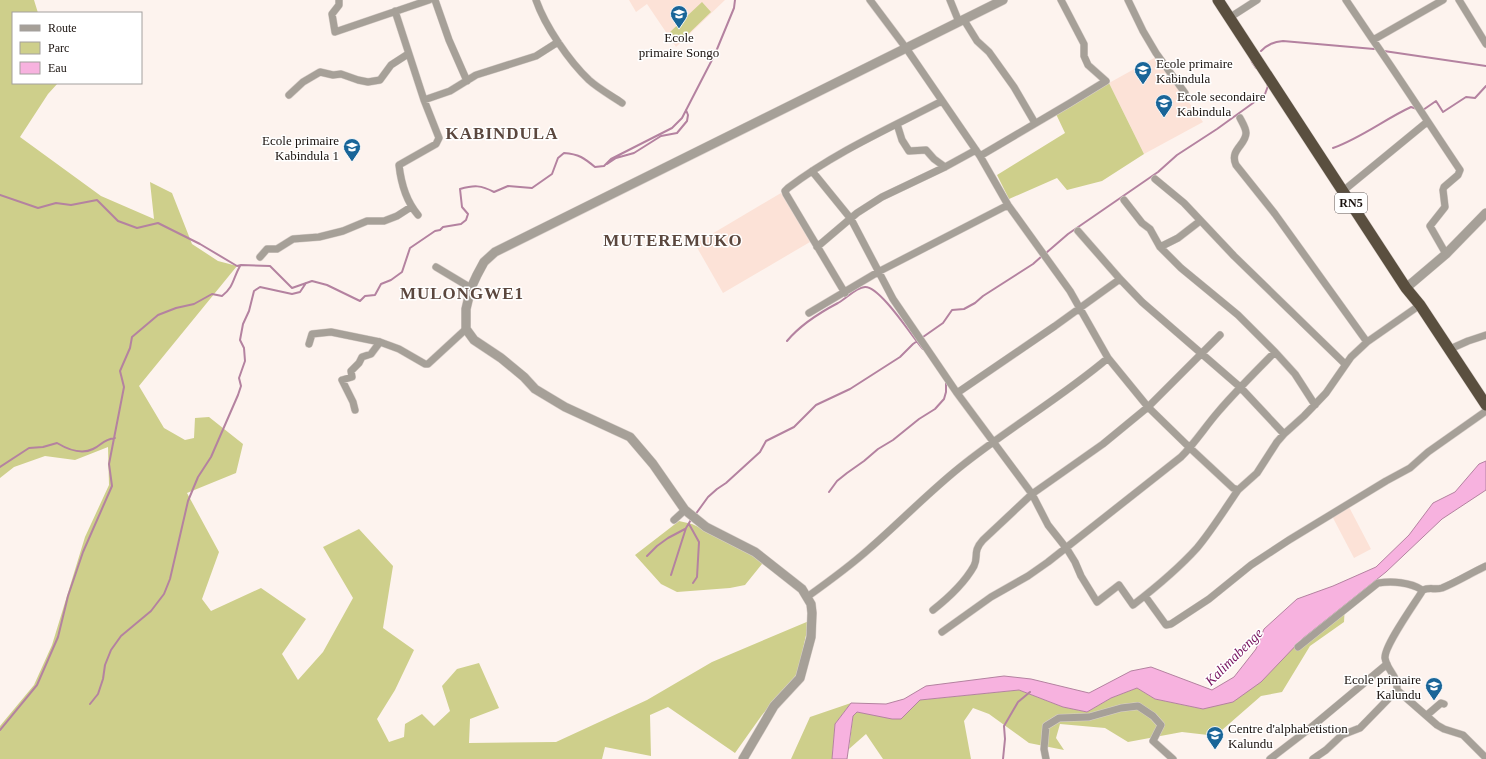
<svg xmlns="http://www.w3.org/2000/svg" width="1486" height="759" viewBox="0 0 1486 759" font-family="Georgia,serif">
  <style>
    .built { fill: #fce2d7 }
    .green { fill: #cecf8b }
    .water { fill: #f7b2df; stroke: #b482a0 }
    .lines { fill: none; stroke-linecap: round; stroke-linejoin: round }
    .stream { stroke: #b482a0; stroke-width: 2 }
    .minor-casing { stroke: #d9cfca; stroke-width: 8 }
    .tertiary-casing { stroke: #d9cfca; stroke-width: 10 }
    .trunk-casing { stroke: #d9cfca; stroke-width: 12 }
    .minor { stroke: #a6a098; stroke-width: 7 }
    .tertiary { stroke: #a6a098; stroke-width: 9 }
    .trunk { stroke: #5a4f3f; stroke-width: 11 }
    .labels { text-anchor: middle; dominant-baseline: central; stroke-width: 3; stroke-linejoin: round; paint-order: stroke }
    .shield { fill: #fff; stroke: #5e5856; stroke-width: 1 }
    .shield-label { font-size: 12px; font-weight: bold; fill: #19110d }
    .poi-label { font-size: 13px; fill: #19110d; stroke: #fff; text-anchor: start }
    .water-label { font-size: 14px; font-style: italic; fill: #76125e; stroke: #fff }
    .district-label { font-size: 17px; font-weight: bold; letter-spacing: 1px; fill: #5b473e; stroke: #fff }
  </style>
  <rect width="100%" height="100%" fill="#fdf3ee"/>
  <path class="built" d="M629,0H725L676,47L647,4L636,12Z
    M1156,57L1203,122L1144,154L1109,83Z
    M781,193L810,242L723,293L695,244Z
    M1349,507L1371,549L1354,558L1332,516Z"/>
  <path class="green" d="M0,0H34L38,13H13V83H58L48,94L20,137L101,196L154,219L150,182L172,193L192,244L218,261L237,266L139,386L164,428L185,440L194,438L195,418L209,417L243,444L236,473L187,493L219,552L202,599L211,611L261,588L306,619L282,654L298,680L323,652L353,598L323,547L359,529L393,566L383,628L414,650L395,690L377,719L389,742L404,737L405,724L422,714L434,726L450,711L442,686L457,669L479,663L499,708L470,719L469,743L556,742L647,700L712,662L809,621L798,673L762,715L735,753L668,707L650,715L651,756L605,747L602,759H0V726L34,685L52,645L85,537L109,485L108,447L75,460L45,456L14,467L0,478Z
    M702,2L711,12L680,42L670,32Z
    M1109,83L1144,154L1102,181L1067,190L1057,178L1009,199L997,175L1065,133L1056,114Z
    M679,521L692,524L766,559L745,585L730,588L677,592L661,584L635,555Z
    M1345,604L1344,622L1310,646L1282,692L1261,696L1222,730L1208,735L1182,732L1128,742L1105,728L1060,724L1056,738L1064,750L1029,743L989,714L973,708L964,721L971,759H883L866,734L849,749L853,716L857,712L901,719L920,700L1019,690L1063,707L1087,712L1111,698L1137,688L1155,699L1203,709L1302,639Z
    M851,703L835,724L832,759H791L810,717Z"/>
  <path class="water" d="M1486,461V490L1442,519L1386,572L1302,639L1261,682L1233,702L1203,709L1155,699L1137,688L1111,698L1087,712L1063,707L1019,690L920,700L901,719H892L857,712L853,716L847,759H832L835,724L851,703L886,704L904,699L926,686L1004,676L1031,679L1089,693L1131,671L1151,667L1212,690L1234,677L1256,649L1264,629L1297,599L1333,586L1376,567L1409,535L1433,503L1455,492L1479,464Z"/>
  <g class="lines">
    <path class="stream" d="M1261,51C1268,44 1274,42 1283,41L1374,49
      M1384,51L1486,66
      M1251,59L1252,62L1256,68
      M1423,110L1436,101L1443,112L1466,97L1475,98L1486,86
      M1333,148C1361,138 1385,119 1411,107L1417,109
      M607,164L616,158L634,153L661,136L677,133L687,121L688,115L686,110
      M0,195L38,208L56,203L71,205L97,200L118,221L137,228L158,223L200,244L237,266L241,265L270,266L292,288L312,281L327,285L360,301L365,296L375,295L381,284L391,280L402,272L410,248L435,231L440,230L443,227L461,224L466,220L468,214L462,207L460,189C474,185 481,185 494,192L508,186L532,188L552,174L558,158L564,153C579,154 584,158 595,167L604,166L611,159L672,128L682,118L715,54L734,8L735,0
      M1046,253L1068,234L1158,172L1177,155L1217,129L1260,98L1265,94L1268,86L1267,84
      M787,341C801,324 819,313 838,303C847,298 855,288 865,287C880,286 913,338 923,349
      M0,467L29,448L43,447L57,443C67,449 81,455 93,449C103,444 102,440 115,438
      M829,492L837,481L847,473L864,461L878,449L893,440L919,419L935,409L944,399L946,392V382
      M695,515L708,497L717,489L726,483L760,452L766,441L794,427L816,405L850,389L900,357L913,344L943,323L952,310L964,309L975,303L983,296L1033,264L1042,256
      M689,524L699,542L697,577L693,583
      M647,556L657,546L668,538L685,529
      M671,575L686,528L692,518
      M90,704L98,694L103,679L105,665L111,650L121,636L151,611L164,594L170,579L188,501L198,477L211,457L238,395L241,386L239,378L245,361L244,348L240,340L243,324L249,311L254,291L260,287L292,294L300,292L306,283
      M0,730L37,685L58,637L68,596L83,552L112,486L109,464L124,387L120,371L130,348L132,337L158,315L176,308L194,304L212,294L222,296C234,287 233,278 240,266
      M1003,759L1005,739L1004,726L1018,702L1030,692"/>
    <defs>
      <path id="minor" d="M339,0V5L332,14L335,32L429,0
        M435,0L449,40L467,81
        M536,0C545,26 569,61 589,80C599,89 612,96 622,103
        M870,0L906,48L980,156L1008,205L1070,291L1108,358L1148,407L1190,448L1233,488L1238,490L1257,473L1277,442L1284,434L1304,416L1326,393L1351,357L1367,342L1420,305
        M950,0L959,22
        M1128,0L1143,31L1156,53L1185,93
        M1346,0L1373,40L1443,0
        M1459,0L1486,44
        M395,11L424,100L439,138L436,144L399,165C401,183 406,201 418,215
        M1229,18L1257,0
        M964,20L977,41L989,52L1014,87L1035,123
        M1373,40C1403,83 1431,127 1460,170L1458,175L1444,187L1443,190L1445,207L1430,226L1446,254
        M289,95L303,82L320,72L333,75L341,74L358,80L368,82L380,80L391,65L408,54
        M424,100L450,91L476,75L536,56L558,42
        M1240,118C1242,122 1246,128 1246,133C1246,145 1229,150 1236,165L1275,214L1367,342
        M897,124L902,140L909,151L926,150L934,159L945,167
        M980,156L1070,103L1106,81L1088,65L1084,56V44L1061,0
        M812,171L851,219L893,299L957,393L1032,494L1048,525L1067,549L1075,562L1081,576L1097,602L1119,585L1133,605C1155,588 1178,569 1197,548C1212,530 1225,509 1238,490
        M1155,179L1184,203L1234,256L1345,364
        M1343,191L1427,122
        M1124,200L1142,223L1150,229L1160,247L1181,268L1238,315L1275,352L1295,374L1315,405
        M1078,231L1120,279L1142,302L1240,387L1284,434
        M817,247L857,213L882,197L945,167L976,150
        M1160,247L1178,238L1200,221
        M260,257L267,249H277L293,239L319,237L343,231L367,221H384L397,216L411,207
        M436,267L471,288
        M845,293L786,194L785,191L788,188C835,152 890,128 942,101
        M809,313L878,272L1008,205
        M309,344L312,334L331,332L380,342L399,349L425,364H428L466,329
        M1450,349L1468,341L1486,335
        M957,393L1055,326L1120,279
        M355,410L353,402L342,380L352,377L351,371L359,363L362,357L371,354L380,342
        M674,520L685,510
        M1145,596L1166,625L1171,624L1209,599L1251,565L1289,540L1386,481L1410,468L1428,452L1486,411
        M807,597C828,582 850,566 869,549C900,522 928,493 959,468C1007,429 1061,398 1108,358
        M933,610C947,599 965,582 974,566C979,556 972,552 983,540L1032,494L1103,444L1148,407L1220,335
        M942,632L991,597L1028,576L1048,562L1181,457C1195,443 1205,427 1218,412C1236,391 1256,371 1275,352
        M1298,647L1378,583C1392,581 1410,582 1422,590
        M1397,690L1437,725L1444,729L1463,735L1486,758
        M1427,715L1441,703L1444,704
        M1046,759L1044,749L1046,726L1059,718L1089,717L1121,708L1138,706L1153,716L1161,725L1153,741L1173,759
        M1270,759L1309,729L1387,664
        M1313,759L1326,750L1342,735L1360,728L1397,690C1398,675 1387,671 1385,658C1384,646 1415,603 1423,590C1429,587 1435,590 1442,588C1457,582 1471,573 1486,566"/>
      <path id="tertiary" d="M1406,288L1446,254L1486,213
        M743,759L774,706L800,678L811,637L812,613L811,604L802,589L755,552L706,527L685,510L653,464L630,437L565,407L535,389L524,377L501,358L474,340L466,329V309L471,288L477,275L484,262L495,252L1003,0"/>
      <path id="trunk" d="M1218,0L1406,288L1420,305L1486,405"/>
    </defs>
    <use href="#minor" class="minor-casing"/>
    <use href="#tertiary" class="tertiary-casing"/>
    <use href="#trunk" class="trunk-casing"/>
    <use href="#minor" class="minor"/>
    <use href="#tertiary" class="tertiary"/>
    <use href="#trunk" class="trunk"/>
  </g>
  <defs>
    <symbol id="school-pin" viewBox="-11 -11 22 30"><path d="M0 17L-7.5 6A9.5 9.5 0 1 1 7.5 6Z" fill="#196598" stroke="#fff"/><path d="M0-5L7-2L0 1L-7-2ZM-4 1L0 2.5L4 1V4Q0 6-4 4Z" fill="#fff"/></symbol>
  </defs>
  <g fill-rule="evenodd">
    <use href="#school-pin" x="669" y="4" width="20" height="27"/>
    <use href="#school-pin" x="1133" y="60" width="20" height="27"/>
    <use href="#school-pin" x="1154" y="93" width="20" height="27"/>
    <use href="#school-pin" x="342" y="137" width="20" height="27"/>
    <use href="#school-pin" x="1424" y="676" width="20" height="27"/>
    <use href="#school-pin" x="1205" y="725" width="20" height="27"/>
  </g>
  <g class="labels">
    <rect class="shield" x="1335" y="193" width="32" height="20" rx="3"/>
    <g class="shield-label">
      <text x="1351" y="203">RN5</text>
    </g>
    <g class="poi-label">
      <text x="679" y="37" text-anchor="middle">Ecole<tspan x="679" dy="15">primaire Songo</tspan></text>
      <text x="1156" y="63">Ecole primaire<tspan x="1156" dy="15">Kabindula</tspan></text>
      <text x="1177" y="96">Ecole secondaire<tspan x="1177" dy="15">Kabindula</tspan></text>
      <text x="339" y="140" text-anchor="end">Ecole primaire<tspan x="339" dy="15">Kabindula 1</tspan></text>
      <text x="1421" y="679" text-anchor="end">Ecole primaire<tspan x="1421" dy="15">Kalundu</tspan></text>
      <text x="1228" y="728">Centre d'alphabetistion<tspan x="1228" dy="15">Kalundu</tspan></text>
    </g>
    <g class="water-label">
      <text transform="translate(1234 657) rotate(-45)">Kalimabenge</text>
    </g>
    <g class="district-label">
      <text x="502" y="133">KABINDULA</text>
      <text x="673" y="240">MUTEREMUKO</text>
      <text x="462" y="293">MULONGWE1</text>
    </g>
  </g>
  <rect x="12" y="12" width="130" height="72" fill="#ffffff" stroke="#a3a09e"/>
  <rect x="20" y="25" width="20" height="6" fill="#a6a098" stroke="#a3a09e"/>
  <text x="48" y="32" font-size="12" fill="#19110d">Route</text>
  <rect x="20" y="42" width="20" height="12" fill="#cecf8b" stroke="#a3a09e"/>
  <text x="48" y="52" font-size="12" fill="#19110d">Parc</text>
  <rect x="20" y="62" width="20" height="12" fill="#f7b2df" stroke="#a3a09e"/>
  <text x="48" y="72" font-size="12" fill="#19110d">Eau</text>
</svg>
